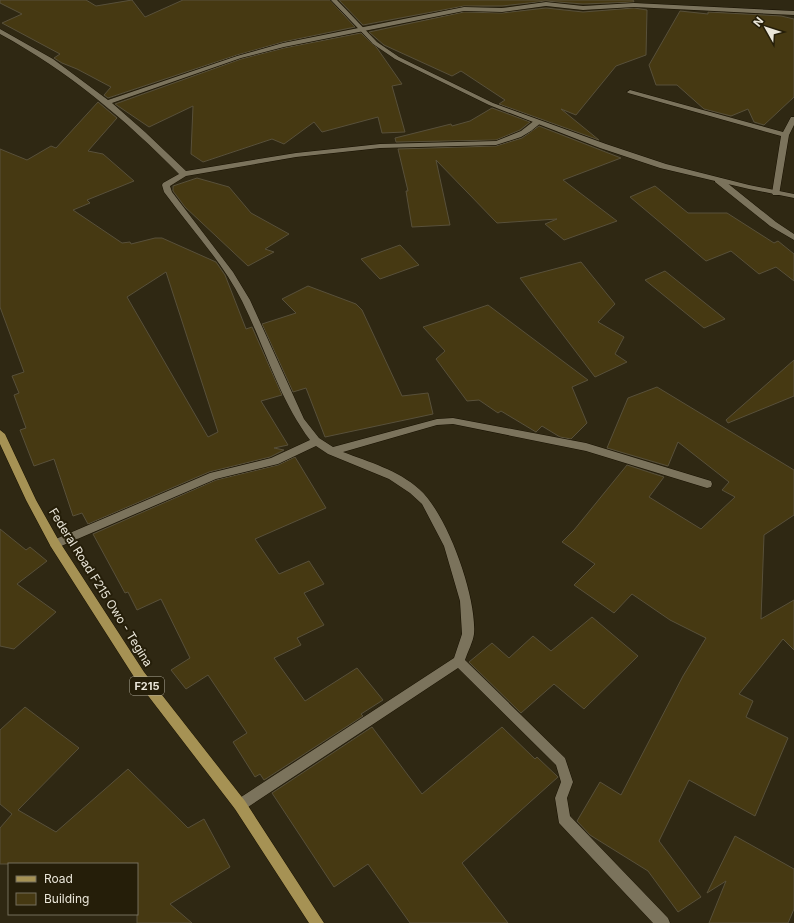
<svg xmlns="http://www.w3.org/2000/svg" width="794" height="923" viewBox="0 0 794 923" font-family="Inter,sans-serif">
  <style>
    .building { fill: #463912; stroke: #58503a; fill-rule: evenodd }
    .lines { fill: none; stroke-linecap: round; stroke-linejoin: round }
    .street-casing { stroke: #171000; stroke-width: 1 }
    .secondary-casing { stroke: #171000; stroke-width: 1 }
    .primary-casing { stroke: #171000; stroke-width: 1 }
    .street { fill: #7b735c; fill-rule: evenodd }
    .secondary { fill: #7b735c; fill-rule: evenodd }
    .primary { fill: #a69254; fill-rule: evenodd }
    .labels { text-anchor: middle; dominant-baseline: central; stroke-width: 4; stroke-linejoin: round; paint-order: stroke }
    .shield { fill: #251e09; stroke: #afaa9b; stroke-width: 1 }
    .shield-label { font-size: 11px; font-weight: bold; fill: #eae6d9 }
    .street-label { font-size: 12px; fill: #eae6d9; stroke: #251e09 }
  </style>
  <rect width="100%" height="100%" fill="#2f2813"/>
  <path class="building" d="M0,0H86L96,6L132,0L145,17L183,0H330L355,27L283,42L237,55L108,98L104,95L111,87L77,69L62,63L54,58L60,54L2,23L22,14L0,3Z
    M339,0H633L634,2L583,4L546,1L502,6H464L363,25Z
    M546,8L583,12L634,8L647,10L646,55L616,66L576,115L561,109L599,140L499,104L505,100L461,71L452,76L384,45L369,32L464,12L502,13Z
    M680,11L708,14V12L781,16L794,19V97L764,125L754,122L748,109L731,116L704,109L677,85H656L649,65Z
    M361,33L377,48L402,84L392,86L405,132L382,133L378,117L322,132L314,122L284,144L272,139L203,162L191,154L193,106L149,127L115,104L241,59L284,48Z
    M98,102L117,118L88,151L103,154L134,181L87,200L90,203L73,210L122,243L130,242L131,244L155,238H162L216,262L225,275L246,329L252,327L282,395L261,401L288,445L274,448L284,450L270,457L209,472L88,524L82,513L73,516L54,459L34,466L20,430L26,428L14,395L19,393L12,376L24,372L0,307V149L27,160L51,146L56,148ZM166,272L218,432L208,437L127,297Z
    M492,108L530,122L520,130L496,140L396,142L395,138L451,124L452,126L470,121Z
    M539,126L621,158L563,180L617,221L564,240L545,224L557,219L497,223L436,160L450,225L412,227L406,191H408L398,149L496,146L522,138Z
    M197,178L229,187L251,213L289,234L265,249L274,252L248,266L185,207L173,191V186Z
    M655,186L688,213H727L774,243L778,241L794,254V281L776,267L759,274L731,251L706,261L630,197Z
    M400,245L419,265L380,279L361,259Z
    M581,262L615,304L598,322L624,337L615,354L627,362L595,377L520,278Z
    M665,271L725,319L704,328L645,280Z
    M308,286L356,304L362,310L402,396L428,393L433,414L325,437L306,388L293,392L262,324L296,313L282,299Z
    M488,305L588,380L572,387L587,423L571,439L560,437L542,426L536,432L501,411L498,413L479,400L467,401L436,359L445,351L423,327Z
    M794,360V396L728,423L726,420Z
    M657,387L794,470V515L764,535L761,619L794,600V650L783,639L739,694L753,701L746,717L788,738L755,816L689,780L659,841L701,897L678,912L648,871L590,835L577,821L600,782L621,795L683,676L706,638L670,620L632,594L614,613L574,585L595,564L562,542L574,530L627,465L664,477L649,497L701,529L735,497L722,490L729,482L678,442L668,466L607,448L628,398Z
    M295,457L326,508L255,539L279,574L309,561L324,584L304,593L324,625L297,638L301,645L274,658L305,701L357,668L383,700L361,714L363,716L264,780L260,774L255,777L233,742L247,733L208,675L186,689L171,670L190,658L161,599L137,610L128,592L125,593L93,534L216,480L278,465Z
    M0,529L26,550L30,547L47,561L17,584L56,612L14,649L0,646Z
    M592,617L638,656L584,709L554,684L521,713L469,662L492,643L509,658L533,636L551,651Z
    M25,707L79,748L18,810L56,832L128,769L188,828L204,819L230,867L170,904L192,923H137V864H0V828L12,814L0,804V730Z
    M372,727L422,794L502,727L535,759L537,757L558,777L462,863L508,923H410L368,864L334,887L272,793Z
    M735,836L794,869V909L788,923H709L726,881L707,893Z"/>
  <g class="lines">
    <defs>
      <path id="street" d="M546,2L583,6L634,3L794,11V15L634,7L583,10L546,6L502,12L464,11L284,47L241,58L112,103L145,132L186,171L296,153L380,144L496,141L521,131L535,120L542,122L531,131L521,137L496,145L380,148L296,157L186,176L170,186L172,192L233,272L250,300L304,419L319,438L333,447L437,419L453,418L586,443L711,481L712,484L711,487L707,488L586,451L453,424L437,425L343,452C369,462 398,470 419,489C447,513 477,597 474,634C473,642 468,651 465,660L565,758L573,782L567,798L570,816L668,918L670,923H653L559,823L555,798L561,782L556,765L458,668L245,809L240,811L235,809L234,805L235,801L454,658L462,634L460,601L444,546L422,504L410,493L389,479L328,454L316,446L278,464L216,479L59,547H51L50,544L51,541L210,473L271,458L310,440C279,399 265,347 242,301C222,261 190,228 164,192L162,185L163,183L179,174C125,119 68,71 0,34V29L53,59L108,100L237,56L283,43L464,7L502,8Z
        M630,90L783,132L791,117H794V125L789,135L779,195H773L772,193L781,136L628,93L627,92Z
        M715,178H721L776,222L794,234V240L770,226L715,182Z"/>
      <path id="secondary" d="M331,0H337L377,42L399,57L493,103L606,144L666,164L749,185L794,194V198L749,189L660,168L600,148L489,105L395,59L373,44Z"/>
      <path id="primary" d="M0,430L5,434L36,500L59,541L144,672L245,801L324,923H309L235,809L136,680L51,547L26,500L0,444Z"/>
    </defs>
    <use href="#street" class="street-casing"/>
    <use href="#secondary" class="secondary-casing"/>
    <use href="#primary" class="primary-casing"/>
    <use href="#street" class="street"/>
    <use href="#secondary" class="secondary"/>
    <use href="#primary" class="primary"/>
  </g>
  <g class="labels">
    <rect class="shield" x="130" y="677" width="34" height="18" rx="3"/>
    <g class="shield-label">
      <text x="147" y="686">F215</text>
    </g>
    <g class="street-label">
      <text transform="translate(101 587) rotate(58)">Federal Road F215 Owo - Tegina</text>
    </g>
  </g>
  <rect x="8" y="863" width="130" height="52" fill="#251e09" stroke="#746e5c"/>
  <rect x="16" y="876" width="20" height="6" fill="#a69254" stroke="#746e5c"/>
  <text x="44" y="883" font-size="12" fill="#eae6d9">Road</text>
  <rect x="16" y="893" width="20" height="12" fill="#463912" stroke="#746e5c"/>
  <text x="44" y="903" font-size="12" fill="#eae6d9">Building</text>
  <g transform="translate(766 28) rotate(309)" stroke="#251e09" stroke-width="3" paint-order="stroke">
  <path d="M0-3L7 15L0 10L-7 15Z" fill="#eae6d9"/>
  <text y="-6" font-size="11" font-weight="bold" text-anchor="middle" fill="#eae6d9">N</text>
  </g>
</svg>
